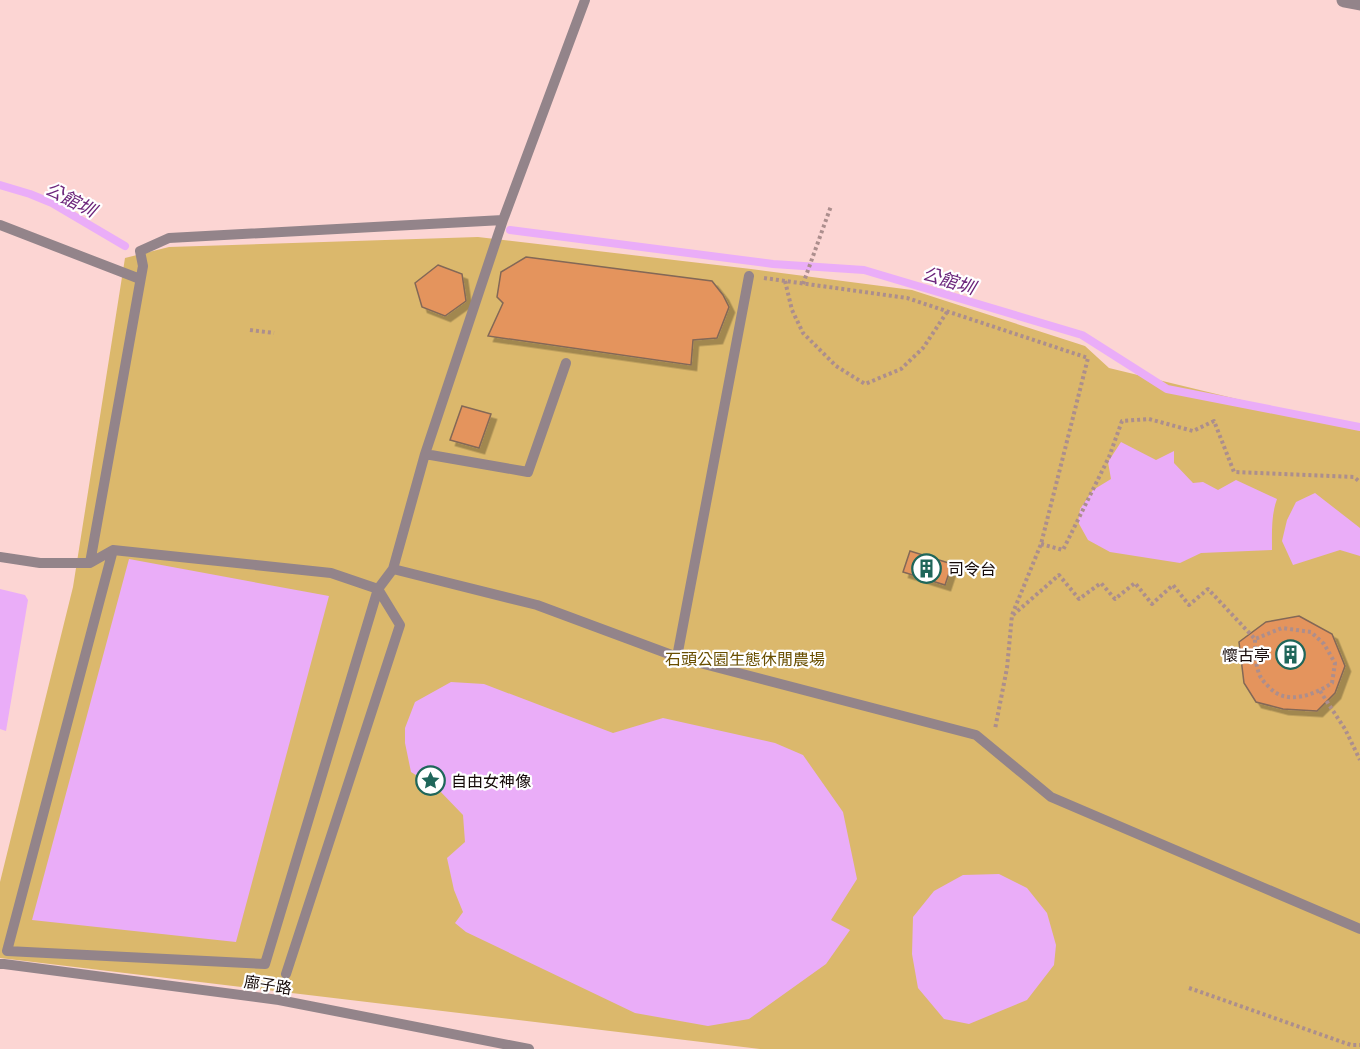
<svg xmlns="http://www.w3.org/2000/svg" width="1360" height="1049" viewBox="0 0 1360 1049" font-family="Lato,'Noto Sans TC',sans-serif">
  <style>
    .green { fill: #dbb86c }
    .water { fill: #eaadf8 }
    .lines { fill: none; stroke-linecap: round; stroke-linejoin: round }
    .stream { stroke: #eaadf8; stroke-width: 8 }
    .building { fill: #e4945d; stroke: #836857; stroke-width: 1.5; filter: url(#shadow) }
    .path { stroke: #ac8e8d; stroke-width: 4; stroke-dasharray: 3 3; stroke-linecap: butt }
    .service { stroke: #93848a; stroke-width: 10 }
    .minor { stroke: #93848a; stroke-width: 15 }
    .labels { text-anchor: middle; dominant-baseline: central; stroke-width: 4.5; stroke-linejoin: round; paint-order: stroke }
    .poi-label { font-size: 16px; fill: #150908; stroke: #fff; text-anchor: start }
    .park-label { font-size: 16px; fill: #694e00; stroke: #fff }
    .street-label { font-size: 16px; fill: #150908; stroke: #fff }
    .water-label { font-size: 18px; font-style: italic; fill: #6c257b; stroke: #fff }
  </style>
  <defs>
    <filter id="shadow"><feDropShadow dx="5.5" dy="5.5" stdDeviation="0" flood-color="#0004"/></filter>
  </defs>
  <rect width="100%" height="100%" fill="#fcd5d3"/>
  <path class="green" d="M478,237L751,269L912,290L1085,346L1109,368L1360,429V1049H760L0,958V882L73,587L125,258L169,247Z"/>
  <path class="water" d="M1121,442L1156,460L1174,451V463L1193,483L1203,482L1218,490L1236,480L1277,499C1271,515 1272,533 1272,550L1201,553L1180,563L1110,552L1088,540L1078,522L1080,509L1093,490L1111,479L1108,462Z
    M1315,493L1360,528V556L1340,550L1293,565L1282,541L1287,520L1296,502Z
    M129,559L329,596L236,942L32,920Z
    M0,589L25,595L28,600L6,731L0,729Z
    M451,682L484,684L613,733L663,718L775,743L803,755L843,812L857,879L831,920L850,930L826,964L749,1019L708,1026L635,1013L466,932L455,923L463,912L454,890L447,858L465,842L463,815L438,789L411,772L405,743V728L415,702Z
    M999,874L1027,888L1047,913L1056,945L1054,965L1027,1000L969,1024L944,1019L918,988L912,954L913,917L934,891L963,875Z"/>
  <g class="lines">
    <path class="stream" d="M0,185L30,194L52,203L125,246
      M510,230L773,264L864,270L1082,335L1167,389L1360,427"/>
  </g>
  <path class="building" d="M526,257L712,281L723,295L729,307L717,338L693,340L691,365L488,336L503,303L497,297L501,272Z
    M438,265L462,274L466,301L445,316L422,307L415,283Z
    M462,406L491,414L479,448L450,440Z
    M910,551L952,564L945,585L903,572Z
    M1299,616L1332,634L1345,666L1335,693L1317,711L1283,709L1256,702L1244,683L1239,642L1266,622Z"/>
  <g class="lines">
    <path class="path" d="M764,278L907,298L1088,358L1041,544L1012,615L1007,668L995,729
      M785,281L792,310L803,333L836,366L865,384L901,369L923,348L947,312
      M803,284L831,206
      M250,330L274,333
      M1041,544L1063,550L1109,457L1122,421L1149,419L1193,431L1214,421L1234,472L1354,477L1360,482
      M1013,615L1059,575L1079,599L1101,583L1115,599L1135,583L1152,604L1173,585L1189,605L1208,589L1255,639L1282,628L1311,632L1324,644L1335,663L1332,683C1314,695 1286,706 1269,687C1265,683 1262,680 1260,676C1255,664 1255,652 1255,639
      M1320,691L1345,729L1360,760
      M1189,988L1351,1045H1360"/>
    <path class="service" d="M0,225L140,279
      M425,454L528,472L566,363
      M0,557L40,563H90L113,550L331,573L378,589L265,964L7,951L113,550
      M90,563L143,266L140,251L169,238L503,220
      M393,569L537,605L677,657L976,735L1051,797L1360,929
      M677,657L749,276
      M0,964H4L279,1000L529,1049
      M286,974L400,625L378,589L393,569L425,454L503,220L585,0"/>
    <path class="minor" d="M1344,0L1360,3"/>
  </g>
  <defs>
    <symbol id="building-ring" viewBox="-11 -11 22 22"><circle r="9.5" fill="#fff" stroke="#1f665a" stroke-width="1.5"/><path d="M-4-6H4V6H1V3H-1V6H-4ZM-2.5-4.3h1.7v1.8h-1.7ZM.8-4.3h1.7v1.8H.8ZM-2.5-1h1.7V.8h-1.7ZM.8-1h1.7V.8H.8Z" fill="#1f665a"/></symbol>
    <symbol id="sight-ring" viewBox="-11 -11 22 22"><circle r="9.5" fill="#fff" stroke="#1f665a" stroke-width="1.5"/><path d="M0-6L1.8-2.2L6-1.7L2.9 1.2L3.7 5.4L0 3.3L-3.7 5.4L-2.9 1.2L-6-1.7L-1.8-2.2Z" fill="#1f665a"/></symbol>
  </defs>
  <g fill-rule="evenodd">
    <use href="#building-ring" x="910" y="552" width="33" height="33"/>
    <use href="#building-ring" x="1274" y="638" width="33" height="33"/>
    <use href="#sight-ring" x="414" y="764" width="33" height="33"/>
  </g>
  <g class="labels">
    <g class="poi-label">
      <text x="948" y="568">司令台</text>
      <text x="1270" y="654" text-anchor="end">懷古亭</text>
      <text x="451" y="780">自由女神像</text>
    </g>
    <g class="park-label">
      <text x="745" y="658">石頭公園生態休閒農場</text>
    </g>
    <g class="street-label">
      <text transform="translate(268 984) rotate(9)">廍子路</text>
    </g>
    <g class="water-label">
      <text transform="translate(71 199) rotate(27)">公館圳</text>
      <text transform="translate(949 280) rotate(17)">公館圳</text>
    </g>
  </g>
</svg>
